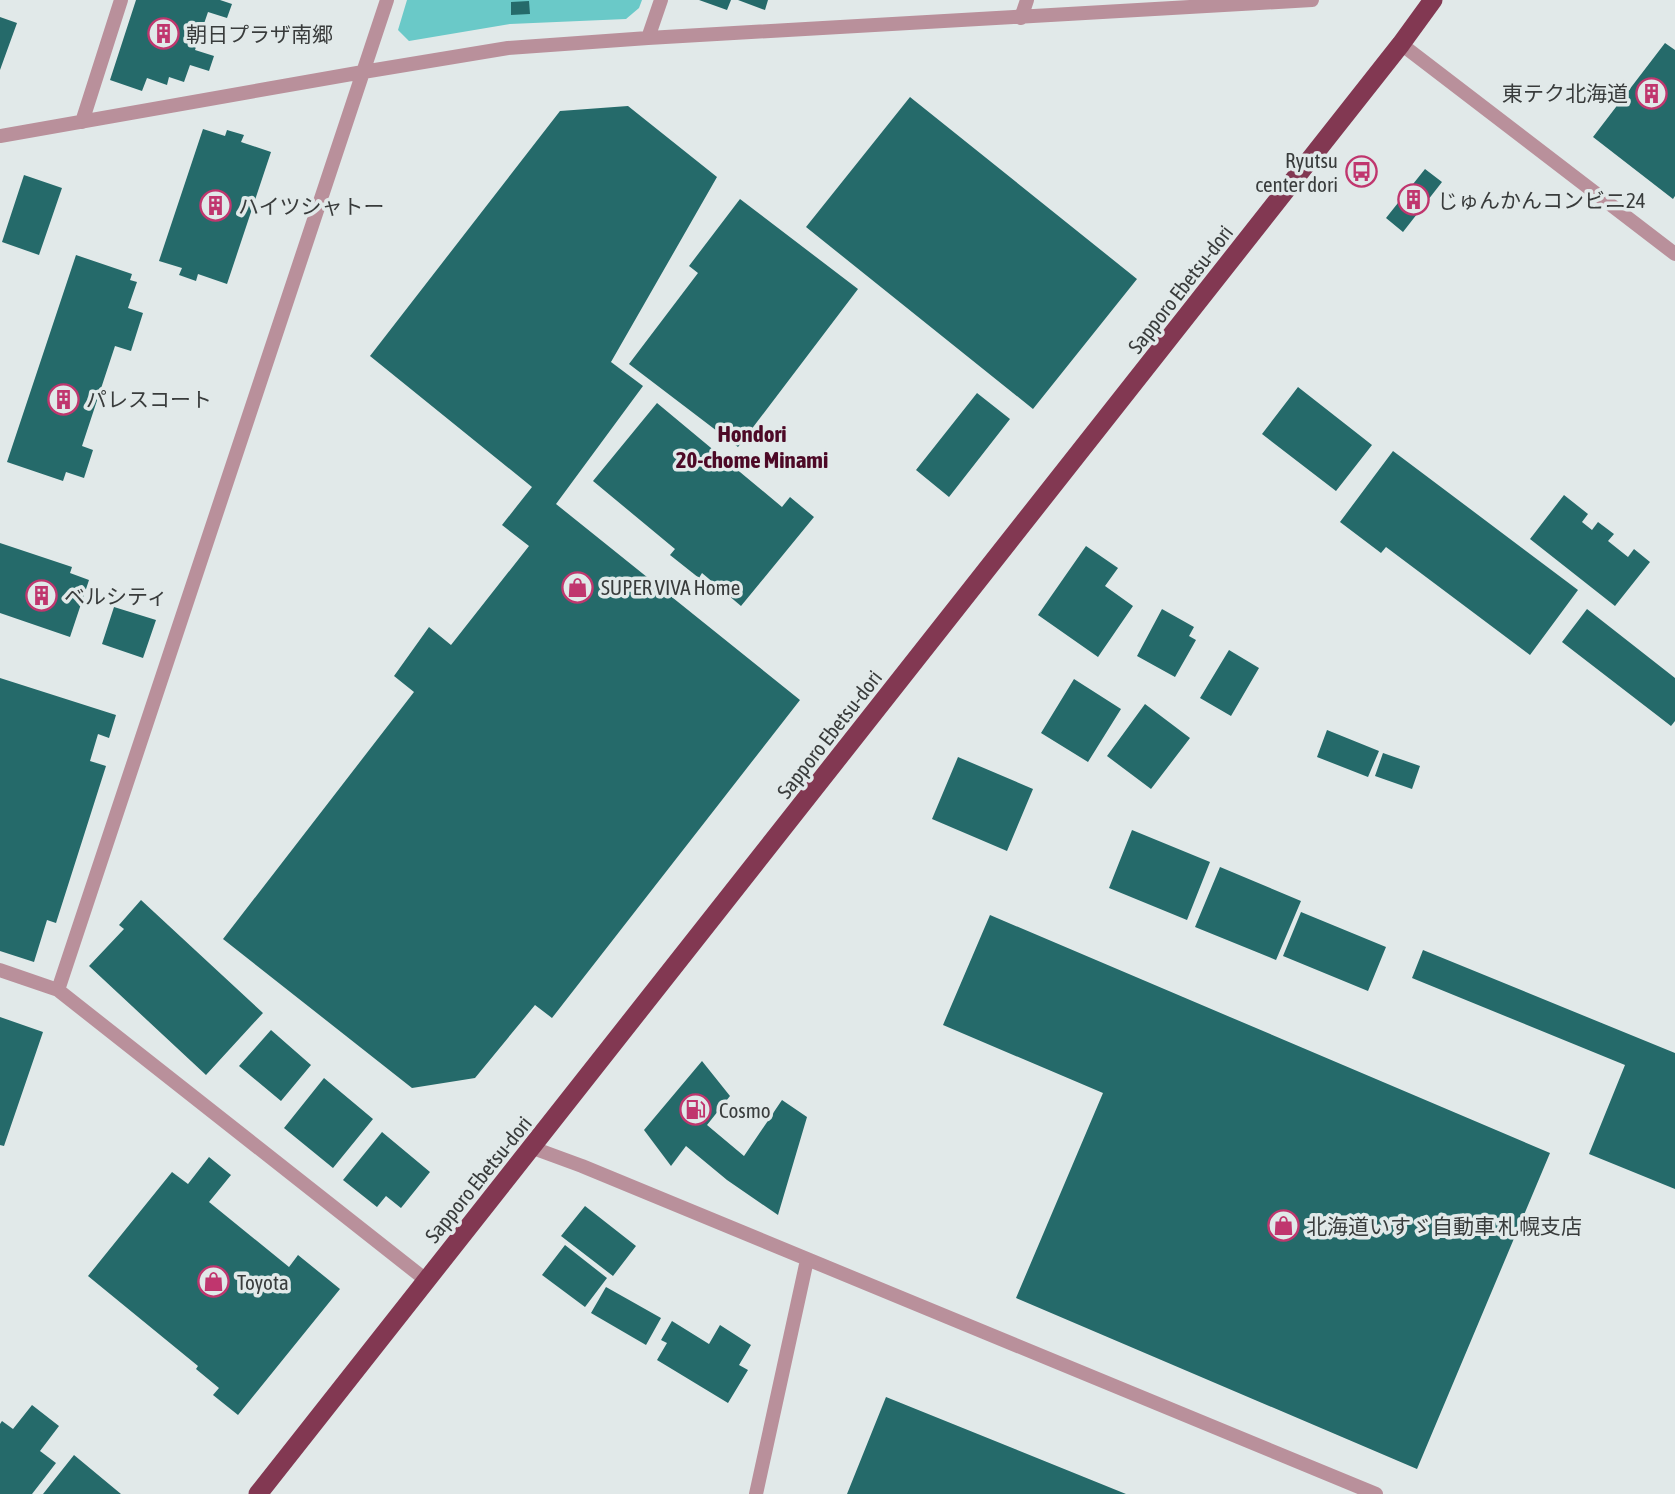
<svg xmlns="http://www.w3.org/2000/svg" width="1675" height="1494" viewBox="0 0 1675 1494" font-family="'Asap Condensed','Noto Sans JP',sans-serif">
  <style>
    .green { fill: #6ac9c8 }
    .building { fill: #256a6a }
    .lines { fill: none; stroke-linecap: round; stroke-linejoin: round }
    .minor { stroke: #b9909b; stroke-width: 14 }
    .trunk { stroke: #823852; stroke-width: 19 }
    .labels { text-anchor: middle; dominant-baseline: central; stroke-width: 7; stroke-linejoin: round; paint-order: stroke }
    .poi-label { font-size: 21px; fill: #393c3c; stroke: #e1e9e9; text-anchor: start }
    .street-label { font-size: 21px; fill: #393c3c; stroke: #e1e9e9 }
    .neighbourhood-label { font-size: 23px; font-weight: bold; fill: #4d0926; stroke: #e1e9e9 }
  </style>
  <rect width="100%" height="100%" fill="#e1e9e9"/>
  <path class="green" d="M407,0H642L639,8L626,19L510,24L409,41L398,30Z"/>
  <path class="building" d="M136,0H220L232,4L227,18L208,12L195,50L214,56L209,71L190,65L184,82L169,77L167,85L147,78L142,91L110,80Z
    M699,0H731L727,10Z
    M738,0H768L765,10Z
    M529,1L530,14L511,15V2Z
    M0,17L17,23L0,70Z
    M1665,43L1675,50V196L1673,199L1593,137Z
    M910,97L1137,279L1033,409L806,227Z
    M628,106L717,177L611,362L643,386L556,504L800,700L552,1018L535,1005L475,1078L412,1088L223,939L414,692L394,676L429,627L451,645L529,546L502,525L532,487L370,356L560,111Z
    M203,129L225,136L227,130L244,135L241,142L271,152L227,284L198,274L196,281L179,275L182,268L159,261Z
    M1425,169L1442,182L1403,232L1386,218Z
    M24,175L62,188L39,255L2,242Z
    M740,199L858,289L738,447L629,364L698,273L689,266Z
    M76,255L132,274L130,280L137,282L128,308L143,313L131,351L115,346L82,446L93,450L84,478L66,472L63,481L7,462Z
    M1298,387L1372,445L1336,491L1262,434Z
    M977,393L1010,419L949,497L916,470Z
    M657,403L782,507L790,497L814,517L741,606L702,573L699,578L670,555L675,549L593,481Z
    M1393,451L1578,590L1530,655L1386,547L1381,553L1340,522Z
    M1564,495L1588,514L1582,522L1592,530L1598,522L1614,534L1608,541L1628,557L1634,549L1650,562L1615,606L1530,539Z
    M0,543L72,567L70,573L89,580L70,637L0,613Z
    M1086,546L1118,568L1105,586L1133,606L1098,657L1038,615Z
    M114,607L156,620L143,658L102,644Z
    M1162,609L1194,627L1189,636L1196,640L1175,677L1137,656Z
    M1587,609L1675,678V721L1671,726L1562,642Z
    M1229,650L1259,668L1231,716L1200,698Z
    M0,678L116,715L109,738L98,734L90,761L106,766L56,923L47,920L34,962L0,951Z
    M1074,679L1121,709L1088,762L1041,733Z
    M1145,704L1190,738L1151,789L1107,756Z
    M1327,730L1379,751L1368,777L1317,757Z
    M1383,753L1420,766L1412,789L1375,776Z
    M958,757L1033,789L1007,851L932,819Z
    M1132,830L1210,862L1187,920L1109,888Z
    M1220,867L1301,901L1276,960L1195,927Z
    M141,900L263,1013L206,1075L89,966L124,929L119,925Z
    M1301,912L1386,947L1368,991L1283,956Z
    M990,915L1550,1153L1417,1469L1016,1298L1103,1093L943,1025Z
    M1423,950L1675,1053V1189L1589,1154L1625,1065L1412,978Z
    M0,1017L43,1032L4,1146L0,1145Z
    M271,1030L311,1065L281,1101L239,1066Z
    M702,1061L730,1096L707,1125L744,1156L782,1100L807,1117L778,1215L727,1180L686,1146L671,1166L644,1130Z
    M324,1078L373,1119L333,1168L284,1128Z
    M382,1132L430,1172L401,1208L386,1196L377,1207L343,1180Z
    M209,1157L231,1175L209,1202L289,1267L298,1255L340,1289L238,1415L213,1395L219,1388L196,1369L198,1366L88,1276L172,1172L188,1184Z
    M585,1206L636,1246L613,1276L561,1236Z
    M565,1245L607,1278L585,1307L542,1275Z
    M606,1287L661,1318L646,1345L591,1313Z
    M672,1321L709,1344L720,1325L751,1345L739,1365L748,1370L728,1403L657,1360L667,1343L661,1340Z
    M886,1397L1126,1494H847Z
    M32,1405L59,1426L40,1451L56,1463L32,1494H0V1424L2,1421L13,1429Z
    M74,1455L121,1494H43Z"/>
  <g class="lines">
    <path class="minor" d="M1021,18L1027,0
      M648,38L661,0
      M1401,44L1675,254
      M82,122L121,0
      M0,136L363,72L508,48L648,38L1312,0
      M0,970L58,990L426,1280
      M58,990L387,0
      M533,1148L582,1166L1376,1494
      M756,1494L807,1260"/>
    <path class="trunk" d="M258,1494L1401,44L1433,0"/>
  </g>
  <defs>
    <symbol id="building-ring" viewBox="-11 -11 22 22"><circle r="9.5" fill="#e1e9e9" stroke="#c0366e" stroke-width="1.5"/><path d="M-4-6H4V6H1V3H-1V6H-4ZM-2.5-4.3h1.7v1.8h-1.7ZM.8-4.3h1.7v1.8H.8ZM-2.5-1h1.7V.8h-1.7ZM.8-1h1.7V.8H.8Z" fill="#c0366e"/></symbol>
    <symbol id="bus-ring" viewBox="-11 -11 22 22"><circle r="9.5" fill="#e1e9e9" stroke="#c0366e" stroke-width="1.5"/><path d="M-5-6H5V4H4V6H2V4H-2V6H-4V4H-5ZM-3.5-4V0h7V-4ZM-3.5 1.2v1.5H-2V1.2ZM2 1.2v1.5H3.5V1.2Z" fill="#c0366e"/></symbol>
    <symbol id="shop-ring" viewBox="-11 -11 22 22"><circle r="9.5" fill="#e1e9e9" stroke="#c0366e" stroke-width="1.5"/><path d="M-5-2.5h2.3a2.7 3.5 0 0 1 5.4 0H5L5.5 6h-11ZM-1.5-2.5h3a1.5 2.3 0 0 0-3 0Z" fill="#c0366e"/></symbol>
    <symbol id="fuel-ring" viewBox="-11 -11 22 22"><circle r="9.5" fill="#e1e9e9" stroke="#c0366e" stroke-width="1.5"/><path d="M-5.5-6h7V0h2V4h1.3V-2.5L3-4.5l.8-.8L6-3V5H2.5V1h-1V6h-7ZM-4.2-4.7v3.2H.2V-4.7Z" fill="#c0366e"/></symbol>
  </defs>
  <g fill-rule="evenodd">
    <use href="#building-ring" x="146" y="16" width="35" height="35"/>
    <use href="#building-ring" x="1634" y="76" width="35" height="35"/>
    <use href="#bus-ring" x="1344" y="154" width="35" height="35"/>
    <use href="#building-ring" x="1396" y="182" width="35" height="35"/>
    <use href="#building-ring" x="198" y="188" width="35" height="35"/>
    <use href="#building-ring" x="46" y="382" width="35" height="35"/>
    <use href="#shop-ring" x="560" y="570" width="35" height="35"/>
    <use href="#building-ring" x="24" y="578" width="35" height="35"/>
    <use href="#fuel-ring" x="678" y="1092" width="35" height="35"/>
    <use href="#shop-ring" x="1266" y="1208" width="35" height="35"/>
    <use href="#shop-ring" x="196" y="1264" width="35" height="35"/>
  </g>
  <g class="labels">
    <g class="poi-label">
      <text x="186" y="34">朝日プラザ南郷</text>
      <text x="1628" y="93" text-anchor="end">東テク北海道</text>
      <text x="1338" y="160" text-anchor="end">Ryutsu<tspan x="1338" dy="24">center dori</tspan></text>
      <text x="1437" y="200">じゅんかんコンビニ24</text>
      <text x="238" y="206">ハイツシャトー</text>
      <text x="86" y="399">パレスコート</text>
      <text x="601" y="587">SUPER VIVA Home</text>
      <text x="64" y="596">ベルシティ</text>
      <text x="719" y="1110">Cosmo</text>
      <text x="1306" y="1226">北海道いすゞ自動車 札幌支店</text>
      <text x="237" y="1282">Toyota</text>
    </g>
    <g class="street-label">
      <text transform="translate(1180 289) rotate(-52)">Sapporo Ebetsu-dori</text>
      <text transform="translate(829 734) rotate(-52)">Sapporo Ebetsu-dori</text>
      <text transform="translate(478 1179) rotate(-51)">Sapporo Ebetsu-dori</text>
    </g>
    <g class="neighbourhood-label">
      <text x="752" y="434">Hondori<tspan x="752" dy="26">20-chome Minami</tspan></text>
    </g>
  </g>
</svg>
